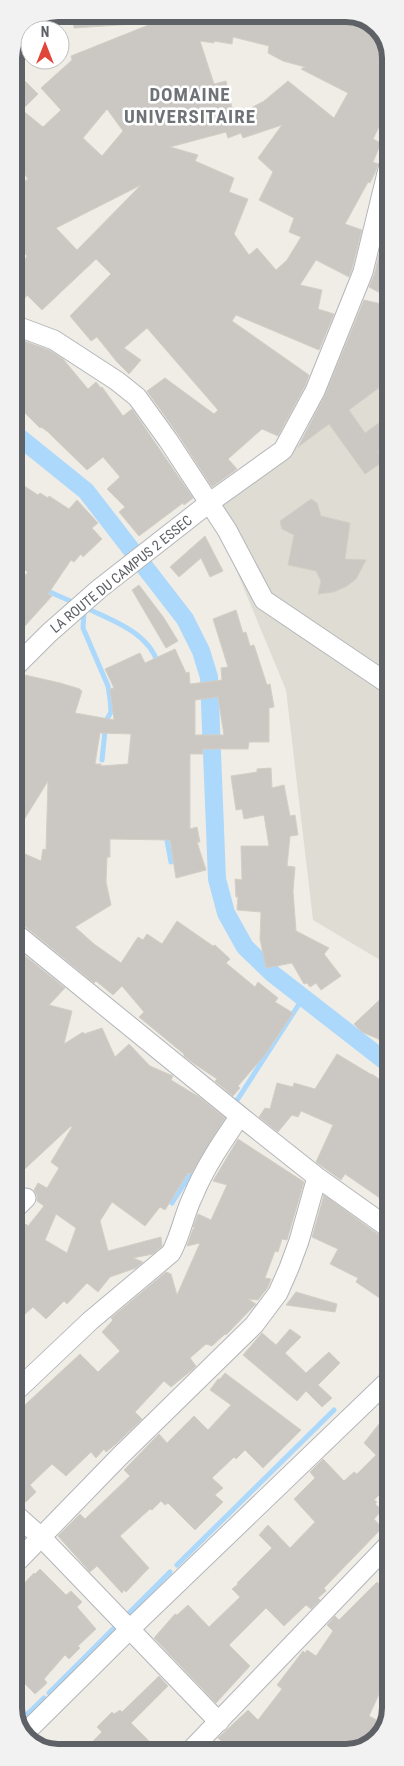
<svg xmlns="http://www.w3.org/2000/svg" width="404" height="1766" viewBox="0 0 404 1766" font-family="'Roboto Condensed',sans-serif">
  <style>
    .education { fill: #dfdcd4 }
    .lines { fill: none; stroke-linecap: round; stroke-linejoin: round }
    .stream { stroke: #abd8fb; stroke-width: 5 }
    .canal { stroke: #abd8fb; stroke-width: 18 }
    .building { fill: #cbc8c3; stroke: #d4cfc5; fill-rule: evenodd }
    .minor-casing { stroke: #b3b6ba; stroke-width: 21 }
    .minor { stroke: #fff; stroke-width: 19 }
    .labels { text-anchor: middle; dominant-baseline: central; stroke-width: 5; stroke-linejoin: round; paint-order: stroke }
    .street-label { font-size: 14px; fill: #5e6166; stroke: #fff }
    .district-label { font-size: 19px; font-weight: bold; letter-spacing: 1px; fill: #6f7378; stroke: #fff }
    .rim { fill: none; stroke: #5e6166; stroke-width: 6 }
  </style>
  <rect width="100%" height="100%" fill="#efede6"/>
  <path class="education" d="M390,380V966L313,920L286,690L215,519L225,502L232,492Z"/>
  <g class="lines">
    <path class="stream" d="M14,580L25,584
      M43,589L77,604
      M84,607C111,620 149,632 158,664
      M84,610L83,628L108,686L110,699L111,712L106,721L102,760
      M166,835L171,862
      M234,1105L303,998
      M172,1203L230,1112
      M177,1565L334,1410
      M49,1693L170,1572
      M18,1723L44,1698"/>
    <path class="canal" d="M14,433L86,491L185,619L201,651L209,677L217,879L226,913L245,947L273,974L390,1065"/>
  </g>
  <path class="building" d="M73,14H133L134,24L74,28Z
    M160,14H238L276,24V22L288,25L292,14H351L377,27L389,50V106L373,139L381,143L373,162L378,164L375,173L370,183L368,182L345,224L362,230L352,269L349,277L316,260L300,285L322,290L318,309L334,314L319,350L236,315L232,321L309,375L305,386L278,436L262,429L228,459L237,469L212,487L177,433L147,391L165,378L214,414L218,410L147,328L124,348L141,360L129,374L117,362L97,337L91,341L70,316L111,274L96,259L42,310L27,295L14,314V276L27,256L14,242V188L28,179L15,160L25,153L14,144V70L38,94L22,110L43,127L61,110L41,88L72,60L71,56L161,20ZM233,37L269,46L268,53L283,61L305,67L301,69L348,93L334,118L288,81L264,101L236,116L234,108H232L226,81L214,84L200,41L214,43V41L232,44ZM107,109L123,131L102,156L83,138ZM282,125L258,158L273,172L259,200L294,218L289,232L301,237L287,260L276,270L257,248L249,255L234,234L248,199L229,192L234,178L195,161L198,155L170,147L226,132L228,138L241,133L243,138ZM141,185L77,250L56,228Z
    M385,231L390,232V298L369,287L374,275Z
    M364,300L390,306V400L380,387L349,410L365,433L390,415V444L378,452L384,461L365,474L329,424L298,447L325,395Z
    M21,340L49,350L63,359L88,389L96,382L101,388L102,387L123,416L132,409L193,498L184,505L183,503L139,536L119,512L125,507L107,489L120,477L103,457L87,470L48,432L41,427L40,428L14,402V347Z
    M21,484L38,495L40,493L48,498L49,496L69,509L77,500L98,523L92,528L102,539L83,557L81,554L74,562L71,560L48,594L52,596L24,627L14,618V588L28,572L14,563V494Z
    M311,499L317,503L321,516L350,523L345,559L366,560L356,579L347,586L334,592L318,594L321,581L316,571L288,565L294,535L282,529L280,521Z
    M205,536L223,571L210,577L201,558L179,577L170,567Z
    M139,585L164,618L178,641L166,648L132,590Z
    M236,610L243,633L246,632L250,646L254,645L267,685L270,684L274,707L269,708V742H249L248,749H203V754H190V829L197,827L200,842H197L206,870L176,878L170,840L110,839V857H107L106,882L111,905L75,927L94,944L121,963L138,937L143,940L147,934L162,944L177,921L213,946L215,945L230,959L226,963L255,987L258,982L278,998L275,1002L293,1013L264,1056L238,1086L240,1088L233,1096L215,1081L217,1079L193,1063L184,1056V1054L139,1017L144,1012L122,986L113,995L96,981L94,983L21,923L14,921V849L41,861L43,849L46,850L48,781L14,836V698L19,700L25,675L60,683L80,689V690L82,691L75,713L114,720L110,689L114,688L105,669L140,653L145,663L175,649L186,673L189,672L190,684L222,680L221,668L228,667L213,619ZM218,697L224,735H195V700ZM100,733L131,734L128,764L101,766V764H95Z
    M271,768L272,788L284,785L290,816L295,815L298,835L290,836L287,866L295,867L293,891L296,931L329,948L324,954L341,976L321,990L316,983L310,987L307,983L304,984L292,963L266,968L260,939L261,912L237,910L238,897H236L235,879L242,880L241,846H269L264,815L244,819L242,809L236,810L231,776L257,772V769Z
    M14,947L65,988L49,1005L72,1011L64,1044L83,1032L84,1034L102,1028L115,1057L129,1044L150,1066L173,1076L171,1080L199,1097L225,1118L191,1174L188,1173L165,1210L160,1207L145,1226L112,1202L100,1221L108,1251L161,1237L162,1246L153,1254L133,1258L143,1262L136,1268L110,1277L98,1292L87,1283L67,1304L64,1301L46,1319L33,1307L14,1324V1235L26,1224L28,1226L44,1206L37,1201V1195L34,1190L38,1183L47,1188L59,1168L51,1162L72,1127L71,1126L14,1179V1044L19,1043L22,1023L14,1021ZM56,1214L76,1228L67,1253L45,1240Z
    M390,990V1044L362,1032L354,1024Z
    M337,1054L372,1075V1074L390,1087V1205L345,1174L341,1180L316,1162L333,1125L301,1111L298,1117L292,1115L278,1132L259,1117L265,1108L270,1109L277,1083L293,1087L294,1083L315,1089Z
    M238,1139L304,1182L287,1240L282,1239L278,1252L275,1251L265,1278L271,1279L268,1287L258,1300L248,1299L256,1304L226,1335L225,1334L212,1346L206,1344L190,1358L196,1366L192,1370L171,1387L164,1381L135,1412L142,1419L116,1444L106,1452L104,1449L96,1458L91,1452L66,1476L52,1464L30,1485L36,1492L26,1502L14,1490V1415L80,1354L98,1372L120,1351L102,1332L113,1320L111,1318L166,1272L171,1274L177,1295L200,1243L187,1246L193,1229L195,1228L193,1227L198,1214L211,1220L227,1185L213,1181Z
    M324,1195L383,1238L390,1240V1305L356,1282L358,1278L330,1264L338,1249L312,1237Z
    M296,1292L337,1304L335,1312L286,1305Z
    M290,1329L301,1337L285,1353L306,1373L329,1352L340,1363L318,1385L332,1398L322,1407L306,1391L297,1401L243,1355L262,1333L276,1345Z
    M225,1373L301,1430L263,1468L245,1450L236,1459L234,1457L212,1478L223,1488L215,1495L223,1502L195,1530L168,1503L165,1505L161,1501L152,1510L150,1509L120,1536L149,1568L126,1592L124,1590L122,1593L97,1566L90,1572L58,1536L80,1514L85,1519L130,1476L124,1470L158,1435L159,1434L167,1443L194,1416L208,1430L231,1405L210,1390L218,1379H220Z
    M390,1410V1484L374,1500L377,1502L375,1504L382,1510L374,1519L382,1528L324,1588L326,1591L318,1598L320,1600L311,1609L306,1605L284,1626L266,1608L229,1645L250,1666L216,1703L154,1638L175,1614L177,1615L188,1605L209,1627L240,1597L232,1589L238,1584L237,1583L272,1548L259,1535L268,1525L290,1548L315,1522L294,1499L315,1478L310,1472L323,1459L344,1481L354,1472L357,1474L376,1455L364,1443Z
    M40,1569L66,1595L71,1591L82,1602L77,1607L96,1629L78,1646L80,1648L69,1659L65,1655L44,1679L47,1683L35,1694L15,1674L14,1609L21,1603L14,1597V1594L34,1573L35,1574Z
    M390,1573V1637L379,1651L390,1656V1670L369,1716L384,1724L379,1737L354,1751L233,1752L218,1738L248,1710L258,1720L282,1689L277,1685L303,1651L305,1653L307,1650L316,1656L333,1631L327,1625L335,1616L339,1620L377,1582L379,1584Z
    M159,1676L168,1686L131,1723L160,1752H82L102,1732L97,1727L112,1712L114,1714L120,1710L122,1712Z"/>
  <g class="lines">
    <defs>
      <path id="minor" d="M14,325L54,340L117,381L137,397L168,440L227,530L264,600L390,685
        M14,668L49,633L99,589L209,503L283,450L315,391L363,272L389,165
        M14,932L240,1116L317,1177L390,1229
        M14,1210L26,1198
        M14,1393L90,1321L171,1253C181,1235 184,1214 193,1196C205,1167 222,1142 240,1116
        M14,1513L42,1538L219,1722
        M14,1565L120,1456L254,1325L278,1293L289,1268L299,1241L317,1177
        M24,1734L130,1629L390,1379
        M189,1752L390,1543"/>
    </defs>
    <use href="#minor" class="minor-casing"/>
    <use href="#minor" class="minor"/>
  </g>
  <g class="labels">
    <g class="street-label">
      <text transform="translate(121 574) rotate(-39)">LA ROUTE DU CAMPUS 2 ESSEC</text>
    </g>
    <g class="district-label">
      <text x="190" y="94">DOMAINE<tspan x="190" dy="22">UNIVERSITAIRE</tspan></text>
    </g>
  </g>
  <path d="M0 0H404V1766H0ZM58 22H346A36 36 0 0 1 382 58V1708A36 36 0 0 1 346 1744H58A36 36 0 0 1 22 1708V58A36 36 0 0 1 58 22Z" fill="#f2f2f3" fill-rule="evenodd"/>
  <path class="rim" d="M58 22H346A36 36 0 0 1 382 58V1708A36 36 0 0 1 346 1744H58A36 36 0 0 1 22 1708V58A36 36 0 0 1 58 22Z"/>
  <g transform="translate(45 45)"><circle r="24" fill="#ffffff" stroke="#bfc0c2"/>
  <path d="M0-4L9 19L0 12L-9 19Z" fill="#e1463a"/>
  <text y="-8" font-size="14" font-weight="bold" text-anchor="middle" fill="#5e6166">N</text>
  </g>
</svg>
